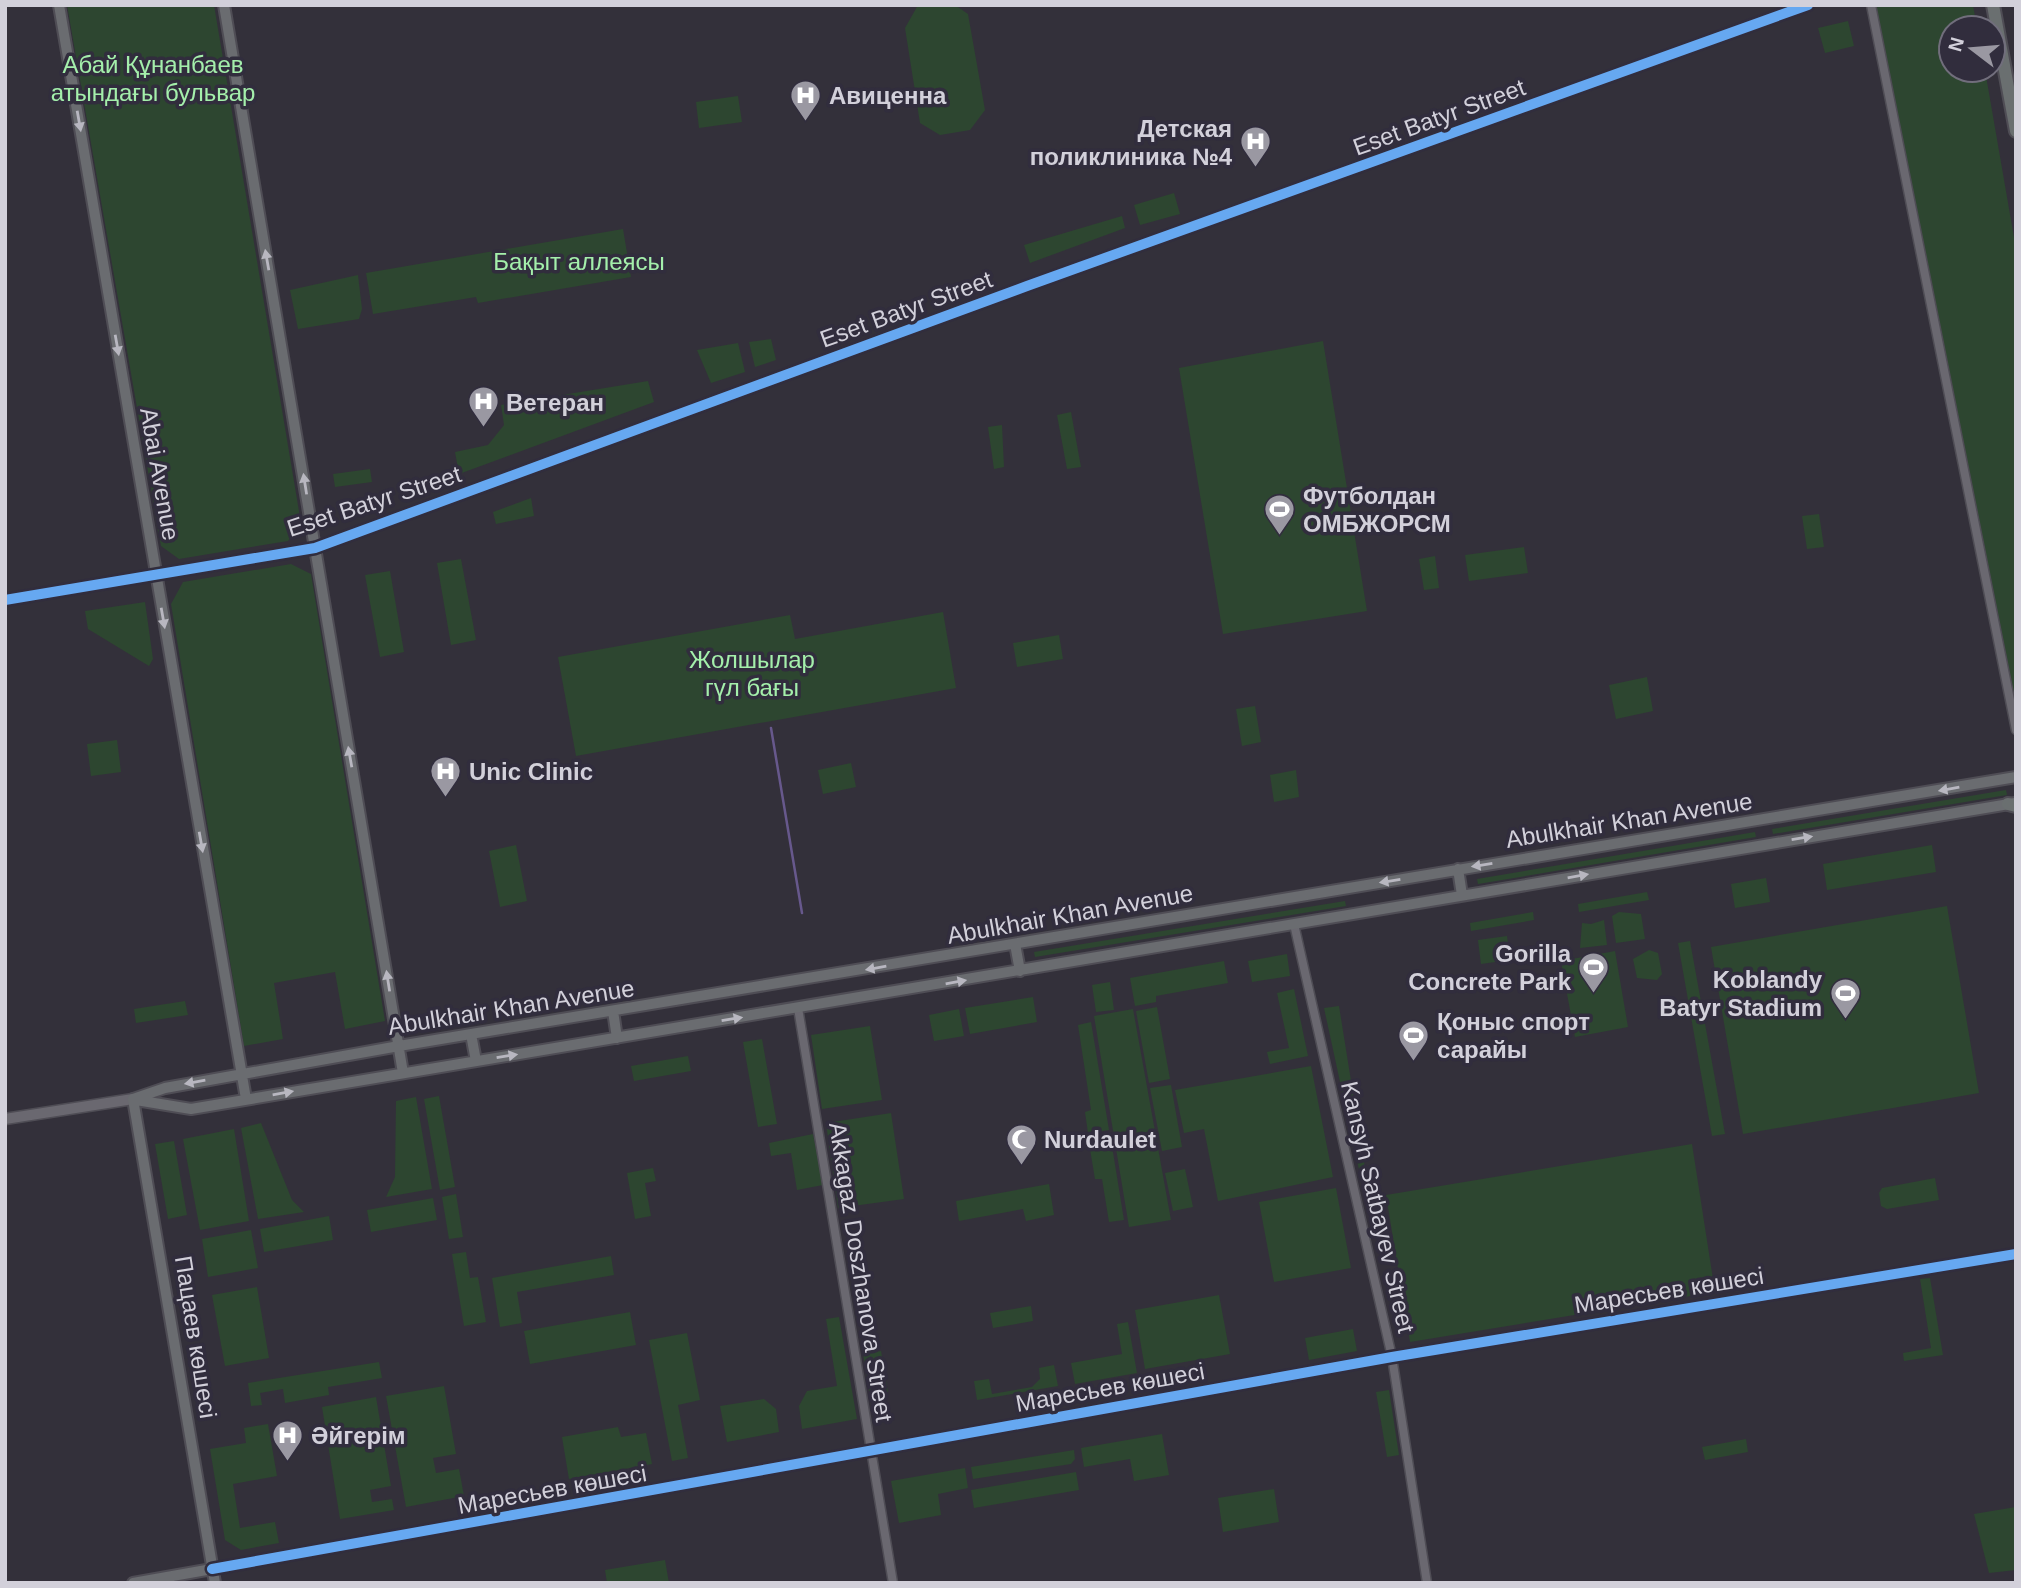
<svg xmlns="http://www.w3.org/2000/svg" width="2021" height="1588" viewBox="0 0 2021 1588" font-family="Helvetica,sans-serif">
  <style>
    .green { fill: #2d4630 }
    .lines { fill: none; stroke-linecap: round; stroke-linejoin: round }
    .stream { stroke: #67588c; stroke-width: 2.5 }
    .minor-casing { stroke: #4f4d55; stroke-width: 11 }
    .tertiary-casing { stroke: #4f4d55; stroke-width: 13 }
    .secondary-casing { stroke: #4f4d55; stroke-width: 14 }
    .primary-casing { stroke: #4f4d55; stroke-width: 16 }
    .minor { stroke: #6a6870; stroke-width: 8 }
    .tertiary { stroke: #6a6870; stroke-width: 10 }
    .secondary { stroke: #6a6c70; stroke-width: 10 }
    .primary { stroke: #6a6f70; stroke-width: 12 }
    .cycleway-casing { stroke: #312d3d; stroke-width: 15 }
    .cycleway { stroke: #66a8f1; stroke-width: 10 }
    .oneway { fill: #b8b7c0 }
    .labels { text-anchor: middle; dominant-baseline: central; stroke-width: 7; stroke-linejoin: round; paint-order: stroke }
    .park-label { font-size: 24px; fill: #a4efab; stroke: #312d3d }
    .poi-label { font-size: 24px; font-weight: bold; fill: #d2d0da; stroke: #312d3d; text-anchor: start }
    .street-label { font-size: 24px; fill: #d2d0da; stroke: #312d3d }
  </style>
  <rect width="100%" height="100%" fill="#33303a"/>
  <path class="green" d="M67,5H214L301,523L288,541L179,559L161,546Z
    M918,5H955L968,14L985,110L970,130L940,135L920,123L905,28Z
    M1876,5H1973L1977,28H1951V70H1985L2016,249V703Z
    M1848,21L1854,46L1825,53L1818,28Z
    M738,96L742,122L699,128L696,102Z
    M1174,193L1180,214L1140,225L1134,205Z
    M1122,216L1125,228L1030,263L1024,245Z
    M623,229L631,277L478,303L476,297L373,314L366,273Z
    M358,275L362,309L359,319L298,329L290,290Z
    M771,339L776,360L755,367L749,342Z
    M1323,341L1367,611L1223,634L1179,368Z
    M738,343L745,372L711,383L697,350Z
    M648,381L654,402L459,474L455,452L488,445L504,425L501,405Z
    M1071,412L1081,467L1067,469L1057,415Z
    M1002,425L1004,467L994,469L988,427Z
    M370,469L372,482L335,487L333,474Z
    M531,498L534,516L496,524L493,512Z
    M1819,514L1824,547L1807,549L1802,516Z
    M1524,547L1528,573L1469,581L1465,555Z
    M1435,556L1439,588L1424,590L1419,559Z
    M461,559L476,640L451,645L437,563Z
    M291,564L311,574L385,1021L345,1029L335,972L274,983L283,1039L244,1046L171,604L183,582Z
    M390,571L404,652L380,657L365,575Z
    M145,602L153,659L149,666L88,629L85,611Z
    M943,612L956,688L576,756L558,657L790,615L795,639Z
    M1059,635L1063,659L1017,667L1013,643Z
    M1647,677L1653,711L1616,719L1609,685Z
    M1255,706L1261,742L1242,746L1236,709Z
    M117,740L121,772L91,776L87,744Z
    M851,763L856,787L823,794L818,770Z
    M1296,770L1299,797L1274,802L1270,775Z
    M2006,790L2007,795L1773,834L1772,829Z
    M1755,832L1756,837L1478,884L1477,879Z
    M516,845L527,901L500,907L489,851Z
    M1932,845L1936,872L1827,890L1823,864Z
    M1766,878L1770,902L1735,908L1731,884Z
    M1647,892L1649,900L1579,912L1578,904Z
    M1345,901L1346,906L1035,957L1034,952Z
    M1947,906L1979,1093L1743,1134L1711,947Z
    M1533,912L1534,920L1471,931L1470,923Z
    M1619,912L1641,914L1645,939L1616,943L1612,916Z
    M1604,920L1607,945L1580,948L1582,923L1591,924Z
    M1507,936L1510,960L1481,964L1478,940Z
    M1690,941L1725,1134L1712,1136L1678,943Z
    M1649,950L1658,953L1662,974L1657,980L1637,978L1633,959Z
    M1615,951L1628,1027L1575,1037L1561,961Z
    M1287,954L1290,976L1252,982L1248,961Z
    M1224,961L1228,983L1156,996V1002L1135,1006L1130,978Z
    M1110,982L1114,1010L1096,1012L1092,985Z
    M1294,989L1308,1056L1270,1064L1267,1052L1289,1048L1277,993Z
    M1033,997L1037,1022L970,1034L965,1008Z
    M185,1001L188,1015L136,1023L134,1009Z
    M1339,1006L1366,1174H1360L1324,1008Z
    M1157,1007L1170,1079L1149,1083L1136,1011Z
    M959,1009L964,1036L934,1041L929,1015Z
    M1133,1009L1171,1220L1129,1227L1094,1016Z
    M1091,1022L1109,1130L1088,1133L1085,1112L1091,1110L1078,1025Z
    M870,1026L882,1100L822,1109L811,1035Z
    M762,1039L777,1124L758,1127L743,1042Z
    M688,1056L691,1071L634,1081L631,1066Z
    M1311,1066L1333,1177L1218,1201L1204,1129L1184,1133L1175,1090Z
    M1171,1085L1182,1147L1162,1151L1150,1088Z
    M439,1096L455,1187L440,1190L424,1099Z
    M416,1097L432,1189L386,1197L395,1177L396,1101Z
    M891,1113L904,1199L838,1208L826,1123Z
    M261,1123L292,1200L304,1212L258,1219L241,1128Z
    M234,1129L249,1221L200,1230L183,1139Z
    M813,1134L823,1185L797,1190L791,1153L771,1156L769,1143Z
    M174,1141L187,1215L168,1219L155,1144Z
    M1692,1144L1715,1292L1410,1342L1386,1195Z
    M1112,1146L1124,1220L1109,1222L1102,1179H1095L1090,1149Z
    M653,1168L656,1181L645,1183L651,1216L635,1219L627,1173Z
    M1185,1169L1193,1207L1173,1211L1165,1173Z
    M1935,1178L1939,1200L1887,1209L1881,1206L1879,1193L1882,1188Z
    M1049,1184L1054,1215L1026,1221L1023,1209L959,1221L956,1201Z
    M1336,1188L1351,1268L1274,1282L1259,1202Z
    M456,1194L463,1237L449,1239L442,1197Z
    M433,1198L437,1220L371,1232L367,1210Z
    M329,1216L333,1240L264,1252L260,1229Z
    M251,1230L258,1268L208,1277L202,1239Z
    M466,1252L470,1278L478,1277L486,1322L464,1326L452,1254Z
    M611,1256L614,1275L517,1292L522,1323L500,1327L492,1278Z
    M1930,1278L1943,1355L1904,1361L1903,1353L1931,1348L1920,1279Z
    M257,1287L269,1358L225,1366L212,1295Z
    M1219,1295L1230,1354L1145,1369L1135,1310Z
    M1031,1306L1033,1321L993,1328L990,1313Z
    M630,1312L636,1345L530,1364L524,1331Z
    M839,1317L857,1419L802,1429L799,1406L807,1391L837,1386L826,1319Z
    M1128,1322L1137,1373L1075,1384L1071,1363L1122,1354L1117,1324Z
    M1353,1329L1357,1351L1309,1360L1305,1338Z
    M687,1333L700,1400L678,1405L688,1458L672,1461L649,1340Z
    M881,1351L888,1392L870,1395L863,1354Z
    M379,1362L382,1378L328,1387L329,1395L285,1403L283,1389L260,1393L262,1405L251,1406L248,1383Z
    M1054,1365L1058,1386L977,1400L974,1381L989,1379L992,1394L1032,1387L1040,1379L1039,1368Z
    M444,1386L456,1454L433,1458L436,1473L459,1469L464,1496L406,1507L386,1396Z
    M1389,1390L1399,1455L1387,1457L1376,1392Z
    M376,1397L391,1486L370,1490L372,1502L392,1499L394,1510L340,1519L322,1407Z
    M764,1399L776,1409L779,1432L727,1442L720,1406Z
    M268,1424L277,1476L233,1484L240,1528L275,1522L279,1543L241,1550L225,1540L210,1449L246,1443L244,1428Z
    M618,1427L621,1437L646,1433L652,1464L569,1479L562,1437Z
    M1162,1434L1169,1475L1134,1481L1130,1459L1084,1467L1081,1448Z
    M1746,1439L1748,1452L1705,1460L1702,1447Z
    M1074,1450L1075,1459L1071,1464L973,1479L971,1467Z
    M965,1468L968,1488L938,1494L941,1515L899,1523L891,1481Z
    M1076,1472L1079,1490L974,1508L971,1490Z
    M1274,1489L1279,1522L1223,1532L1218,1498Z
    M2016,1507V1570L1989,1573L1974,1514Z
    M665,1560L669,1583H607L605,1570Z"/>
  <g class="lines">
    <path class="stream" d="M771,728L802,913"/>
    <defs>
      <path id="minor" d="M1871,5L2016,730
        M1294,924L1392,1357L1427,1583
        M798,1008L893,1583"/>
      <path id="tertiary" d="M5,600L315,548L1027,286L1808,5
        M5,1119L133,1099
        M212,1569L1392,1357L2016,1254"/>
      <path id="secondary" d="M59,5L246,1099
        M224,5L403,1073
        M1458,869L1462,895
        M1015,944L1020,971
        M613,1011L617,1038
        M471,1034L476,1061
        M133,1099L165,1088L399,1046L2016,777
        M133,1099L215,1583
        M136,1100L191,1109L2015,803
        M133,1583L212,1569"/>
      <path id="primary" d="M1993,5L2016,131
        M2008,804L2016,806"/>
    </defs>
    <use href="#minor" class="minor-casing"/>
    <use href="#tertiary" class="tertiary-casing"/>
    <use href="#secondary" class="secondary-casing"/>
    <use href="#primary" class="primary-casing"/>
    <use href="#minor" class="minor"/>
    <use href="#tertiary" class="tertiary"/>
    <use href="#secondary" class="secondary"/>
    <use href="#primary" class="primary"/>
    <defs>
      <path id="cycleway" d="M5,600L315,548L1027,286L1808,5
        M212,1569L1392,1357L2016,1254"/>
    </defs>
    <use href="#cycleway" class="cycleway-casing"/>
    <use href="#cycleway" class="cycleway"/>
  </g>
  <defs><path id="oneway-solid" d="M-6-.8H1V-3.2L6.5 0L1 3.2V.8H-6Z" transform="scale(1.75)"/></defs>
  <g class="oneway">
    <use href="#oneway-solid" transform="translate(79 121) rotate(80)"/>
    <use href="#oneway-solid" transform="translate(267 260) rotate(-100)"/>
    <use href="#oneway-solid" transform="translate(117 345) rotate(80)"/>
    <use href="#oneway-solid" transform="translate(305 484) rotate(-99)"/>
    <use href="#oneway-solid" transform="translate(163 618) rotate(80)"/>
    <use href="#oneway-solid" transform="translate(350 757) rotate(-100)"/>
    <use href="#oneway-solid" transform="translate(1949 789) rotate(170)"/>
    <use href="#oneway-solid" transform="translate(1802 838) rotate(-9)"/>
    <use href="#oneway-solid" transform="translate(201 842) rotate(80)"/>
    <use href="#oneway-solid" transform="translate(1482 865) rotate(171)"/>
    <use href="#oneway-solid" transform="translate(1578 876) rotate(-10)"/>
    <use href="#oneway-solid" transform="translate(1390 881) rotate(171)"/>
    <use href="#oneway-solid" transform="translate(876 968) rotate(170)"/>
    <use href="#oneway-solid" transform="translate(388 981) rotate(-99)"/>
    <use href="#oneway-solid" transform="translate(956 982) rotate(-10)"/>
    <use href="#oneway-solid" transform="translate(732 1019) rotate(-9)"/>
    <use href="#oneway-solid" transform="translate(507 1056) rotate(-9)"/>
    <use href="#oneway-solid" transform="translate(195 1082) rotate(170)"/>
    <use href="#oneway-solid" transform="translate(283 1093) rotate(-10)"/>
  </g>
  <defs>
    <symbol id="hospital-pin" viewBox="-11 -11 22 30"><path d="M0 17L-7.5 6A9.5 9.5 0 1 1 7.5 6Z" fill="#9a98a2" stroke="#312d3d"/><path d="M-5-5h3v3.5h4V-5h3V5h-3V1.5h-4V5h-3Z" fill="#fff"/></symbol>
    <symbol id="stadium-pin" viewBox="-11 -11 22 30"><path d="M0 17L-7.5 6A9.5 9.5 0 1 1 7.5 6Z" fill="#9a98a2" stroke="#312d3d"/><path d="M0-5a6.5 5 0 1 0 0 10a6.5 5 0 1 0 0-10ZM-3.5-1.8h7v3.6h-7Z" fill="#fff"/></symbol>
    <symbol id="mosque-pin" viewBox="-11 -11 22 30"><path d="M0 17L-7.5 6A9.5 9.5 0 1 1 7.5 6Z" fill="#9a98a2" stroke="#312d3d"/><path d="M3.5-4.9A6 6 0 1 0 3.5 4.9A5 5 0 1 1 3.5-4.9Z" fill="#fff"/></symbol>
  </defs>
  <g fill-rule="evenodd">
    <use href="#hospital-pin" x="788" y="78" width="35" height="47"/>
    <use href="#hospital-pin" x="1238" y="124" width="35" height="47"/>
    <use href="#hospital-pin" x="466" y="384" width="35" height="47"/>
    <use href="#stadium-pin" x="1262" y="492" width="35" height="47"/>
    <use href="#hospital-pin" x="428" y="754" width="35" height="47"/>
    <use href="#stadium-pin" x="1576" y="950" width="35" height="47"/>
    <use href="#stadium-pin" x="1828" y="976" width="35" height="47"/>
    <use href="#stadium-pin" x="1396" y="1018" width="35" height="47"/>
    <use href="#mosque-pin" x="1004" y="1122" width="35" height="47"/>
    <use href="#hospital-pin" x="270" y="1418" width="35" height="47"/>
  </g>
  <g class="labels">
    <g class="park-label">
      <text x="153" y="64">Абай Құнанбаев<tspan x="153" dy="28">атындағы бульвар</tspan></text>
      <text x="579" y="261">Бақыт аллеясы</text>
      <text x="752" y="659">Жолшылар<tspan x="752" dy="28">гүл бағы</tspan></text>
    </g>
    <g class="poi-label">
      <text x="829" y="95">Авиценна</text>
      <text x="1232" y="128" text-anchor="end">Детская<tspan x="1232" dy="28">поликлиника №4</tspan></text>
      <text x="506" y="402">Ветеран</text>
      <text x="1303" y="495">Футболдан<tspan x="1303" dy="28">ОМБЖОРСМ</tspan></text>
      <text x="469" y="771">Unic Clinic</text>
      <text x="1571" y="953" text-anchor="end">Gorilla<tspan x="1571" dy="28">Concrete Park</tspan></text>
      <text x="1822" y="979" text-anchor="end">Koblandy<tspan x="1822" dy="28">Batyr Stadium</tspan></text>
      <text x="1437" y="1021">Қоныс спорт<tspan x="1437" dy="28">сарайы</tspan></text>
      <text x="1044" y="1139">Nurdaulet</text>
      <text x="311" y="1435">Әйгерім</text>
    </g>
    <g class="street-label">
      <text transform="translate(1439 117) rotate(-20)">Eset Batyr Street</text>
      <text transform="translate(906 309) rotate(-20)">Eset Batyr Street</text>
      <text transform="translate(160 474) rotate(80)">Abai Avenue</text>
      <text transform="translate(374 501) rotate(-18)">Eset Batyr Street</text>
      <text transform="translate(1629 820) rotate(-9)">Abulkhair Khan Avenue</text>
      <text transform="translate(1070 914) rotate(-10)">Abulkhair Khan Avenue</text>
      <text transform="translate(511 1007) rotate(-9)">Abulkhair Khan Avenue</text>
      <text transform="translate(1378 1207) rotate(77)">Kansyh Satbayev Street</text>
      <text transform="translate(861 1272) rotate(81)">Akkagaz Doszhanova Street</text>
      <text transform="translate(1669 1290) rotate(-9)">Маресьев көшесі</text>
      <text transform="translate(196 1337) rotate(81)">Пацаев көшесі</text>
      <text transform="translate(1110 1387) rotate(-10)">Маресьев көшесі</text>
      <text transform="translate(552 1489) rotate(-10)">Маресьев көшесі</text>
    </g>
  </g>
  <rect width="2021" height="1588" fill="none" stroke="#d2d0da" stroke-width="14"/>
  <g transform="translate(1972 49) rotate(286)"><circle r="33" fill="#312d3d" stroke="#716e7c" stroke-width="2"/>
  <path d="M0-5L12 26L0 18L-12 26Z" fill="#9a98a2"/>
  <text y="-10" font-size="19" font-weight="bold" text-anchor="middle" fill="#d2d0da">N</text>
  </g>
</svg>
